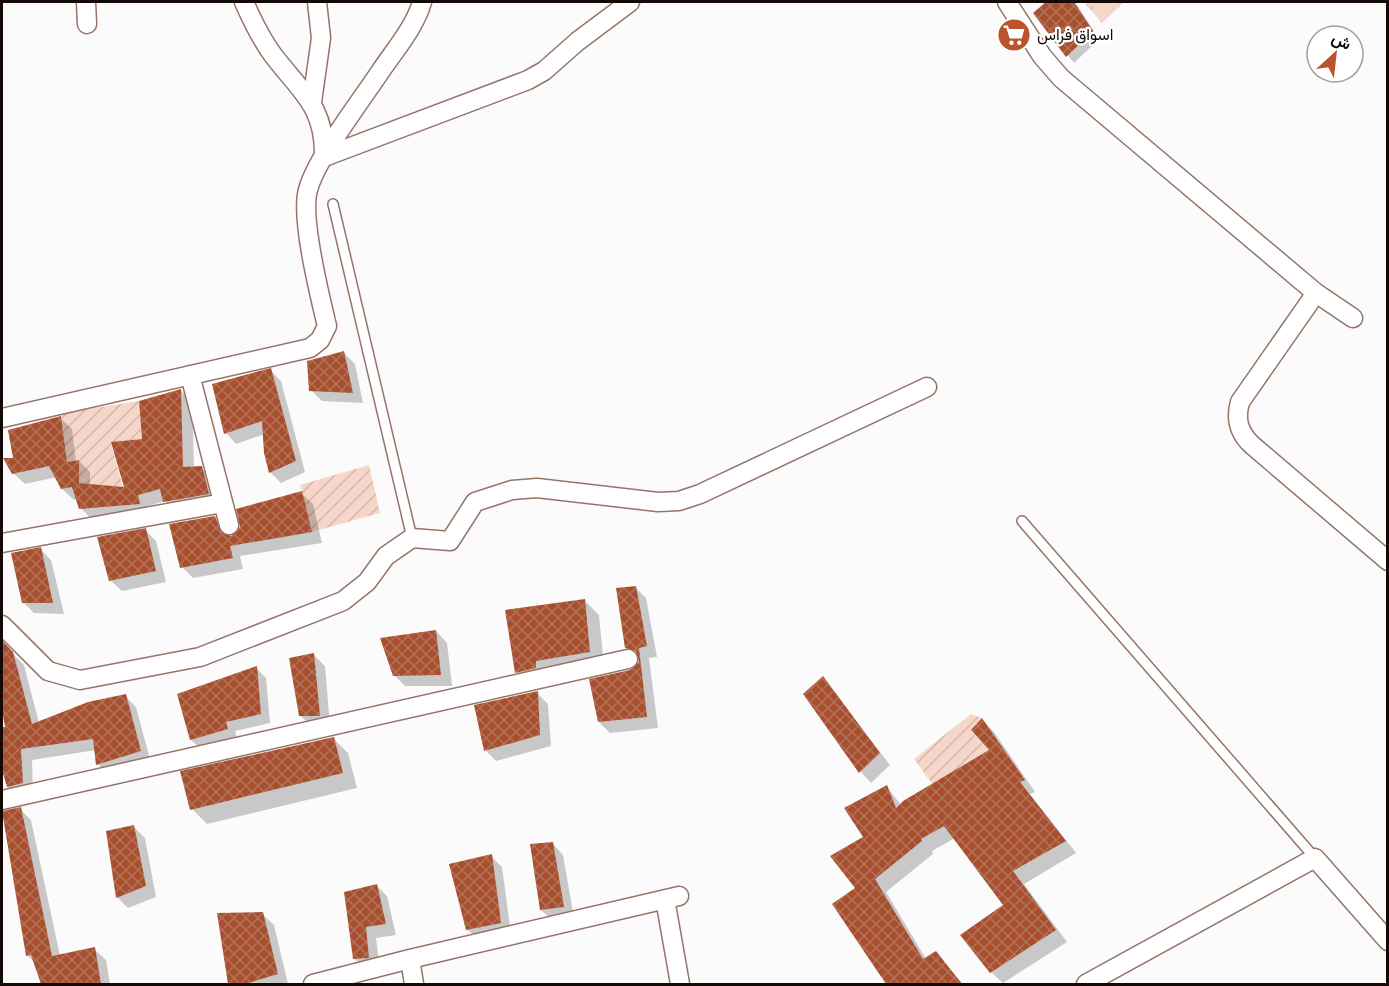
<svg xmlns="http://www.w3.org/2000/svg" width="1389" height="986" viewBox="0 0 1389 986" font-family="'Source Sans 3',Vazirmatn,sans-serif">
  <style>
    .park { fill: url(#park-tufts) }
    .garden { fill: url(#garden-furrows) }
    .shadow { fill: #0003 }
    .building { fill: url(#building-cross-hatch) }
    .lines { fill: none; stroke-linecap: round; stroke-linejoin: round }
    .lane-casing { stroke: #977468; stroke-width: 12 }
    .street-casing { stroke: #977468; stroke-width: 21 }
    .lane { stroke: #fff; stroke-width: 9 }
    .street { stroke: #fff; stroke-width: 18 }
    .labels { text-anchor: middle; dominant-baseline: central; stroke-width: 4.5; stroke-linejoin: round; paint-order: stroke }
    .poi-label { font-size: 16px; fill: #150905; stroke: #fff; text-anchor: start }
  </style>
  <defs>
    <pattern id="park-tufts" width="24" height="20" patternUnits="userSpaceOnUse" patternTransform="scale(1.5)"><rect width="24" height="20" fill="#f7d6ca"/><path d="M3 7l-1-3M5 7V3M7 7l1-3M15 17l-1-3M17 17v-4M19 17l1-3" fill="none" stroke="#d3b6ac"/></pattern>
    <pattern id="garden-furrows" width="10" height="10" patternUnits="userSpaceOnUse" patternTransform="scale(1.5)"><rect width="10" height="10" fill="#f7d6ca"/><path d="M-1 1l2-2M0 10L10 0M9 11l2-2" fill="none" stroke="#d3b6ac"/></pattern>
    <pattern id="building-cross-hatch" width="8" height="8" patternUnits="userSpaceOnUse" patternTransform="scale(1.5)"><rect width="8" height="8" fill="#aa4f2d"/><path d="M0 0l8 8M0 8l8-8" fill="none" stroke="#af735c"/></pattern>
  </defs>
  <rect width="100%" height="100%" fill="#fbfbfb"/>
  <path class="park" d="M1084,2H1124L1102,23Z"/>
  <path class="garden" d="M139,401L142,439L111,443L123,487L79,483V460L67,462L61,413Z
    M369,465L380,513L312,532L300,485Z
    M971,714L982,718L971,731L989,750L969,762L992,792L933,785L914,759Z"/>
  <path class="shadow" d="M1049,2H1075L1099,39L1074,63L1035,13Z
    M344,353L355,364L363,403L322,401L311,390Z
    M270,370L281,381L305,472L281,483L270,472L265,434L236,444L226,433Z
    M181,391L192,402L194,468H201L213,479L220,505L176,512L165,501L148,506L150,515L92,520L81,508L78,499L74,500L62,489L57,477L25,484L13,473L15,460L60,418L72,429L76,462L79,461L90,472V485L126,489L144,440Z
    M301,493L313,504L322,543L240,556L243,569L193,578L182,567L214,518L232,538Z
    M145,530L156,541L166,582L122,591L110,580Z
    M40,549L51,560L64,614L34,613L23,602Z
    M635,587L646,598L657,657L649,658L658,728L610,733L599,722L631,671L641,662L627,647Z
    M584,600L599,615L604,666L531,687L516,672Z
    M436,631L447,643L452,686H405L394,675Z
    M2,643L24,665L39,723L125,696L136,707L151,763L109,775L98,764L96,750L32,760L33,794L20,798L8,787L2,765V728H7L2,702Z
    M314,655L325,666L330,726H311L300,715Z
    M256,668L266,678L270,723L235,731L237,739L201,749L191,740Z
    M823,678L890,765L871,783L861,772L805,694Z
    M537,693L548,704L551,746L496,761L485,750Z
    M982,720L994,732L1035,792L1030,794L1076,853L1024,884L1067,942L1003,983L991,972L1005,905L955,838L932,851L933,854L886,892L926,959L935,953L963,984H885L887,983L857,889L866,838L887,787L901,805L991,751Z
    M333,738L348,753L357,788L207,824L192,809Z
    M20,809L31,820L60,956L94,949L106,960L110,984H43L36,964L27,955Z
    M134,827L145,838L156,897L128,908L117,897Z
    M552,843L563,855L574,918L553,921L541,910Z
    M491,856L502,867L511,934L478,940L467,929Z
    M376,885L387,896L396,935L376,938L380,969L366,970L354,958Z
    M219,914H262L274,925L288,984H229Z"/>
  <path class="building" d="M1046,2H1074L1093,31L1066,57L1033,13Z
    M344,351L353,393L309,391L307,361Z
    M271,368L296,461L269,473L264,453L262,421L224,434L212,384Z
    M181,389L183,467L202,466L209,494L163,502L160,489L138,495L140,504L79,509L72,487L61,489L49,466L12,474L3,458H13L8,430L61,416L67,462L79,460V483L124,487L111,442L142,439L139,401Z
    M302,491L312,532L230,546L233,558L180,568L169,524L215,516L221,532L231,536L240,527L236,509Z
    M146,528L156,571L109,581L97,537Z
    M41,547L53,603H22L11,553Z
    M636,586L647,646L639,648L647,717L598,722L589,679L630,670L639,662L636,651L625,648L616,588Z
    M585,599L590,652L536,661V668L515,673L505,610Z
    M436,630L441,675L393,676L380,638Z
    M2,640L13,652L32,724L88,702L126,694L141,751L96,765L93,739L21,749L23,783L7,787L2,770V727H5L2,710Z
    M314,653L320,716H299L289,658Z
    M257,666L261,714L226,722L228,729L190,740L177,694Z
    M823,676L880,753L859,773L803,694Z
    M538,691L540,735L484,751L474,705Z
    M982,718L1025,780L1020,782L1066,841L1013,871L1056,930L990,973L960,935L1003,905L944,826L921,839L922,841L875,879L923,959L936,951L962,984H886L832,904L855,888L830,856L863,837L844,808L887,785L896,808L903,801L989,750L971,730Z
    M334,737L343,773L190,810L180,771Z
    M21,807L52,956L95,947L101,984H41L31,955L26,956L2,811Z
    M134,825L146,886L116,898L106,831Z
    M553,842L564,907L540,910L530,844Z
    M492,854L501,923L466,930L449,864Z
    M377,884L386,924L366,927L369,958L353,959L344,892Z
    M263,912L278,974L245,984H228L217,913Z"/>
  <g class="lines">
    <defs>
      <path id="lane" d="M333,204L412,538
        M1022,521L1315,858"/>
      <path id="street" d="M86,2L87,24
        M244,2C252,20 261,39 273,55C301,92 325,106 324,157L528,80L544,71L578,41L630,2
        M1007,2L1042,56L1061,78L1316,293L1353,318
        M312,102L321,38L317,2
        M1316,293L1240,402C1235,420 1239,433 1252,445L1388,561
        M190,375L229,525
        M2,418L310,348L320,340L327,326C320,297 300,217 308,190C316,159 360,102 380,72C394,51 415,27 422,2
        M2,543L223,503
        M2,625L48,671L80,680L200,657L343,601L367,582L386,556L412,538L450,541L475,502L512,490L537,488L658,502L679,501L700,494L927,387
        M2,800L628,659
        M665,899L680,984
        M410,959L414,984
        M313,984L410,959L679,896
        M1086,984L1315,858L1388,941"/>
    </defs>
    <use href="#lane" class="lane-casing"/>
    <use href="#street" class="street-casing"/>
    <use href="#lane" class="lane"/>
    <use href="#street" class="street"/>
  </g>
  <defs>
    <symbol id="supermarket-disc" viewBox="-11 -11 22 22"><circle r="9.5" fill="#ba522c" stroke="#fff"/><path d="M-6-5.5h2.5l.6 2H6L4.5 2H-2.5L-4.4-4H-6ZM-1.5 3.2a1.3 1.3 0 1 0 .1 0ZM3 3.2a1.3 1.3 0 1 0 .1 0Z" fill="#fff"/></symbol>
  </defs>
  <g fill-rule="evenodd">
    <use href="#supermarket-disc" x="995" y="16" width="38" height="38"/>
  </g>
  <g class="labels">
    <g class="poi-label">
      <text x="1037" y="35">اسواق فراس</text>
    </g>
  </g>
  <rect width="1389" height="986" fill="none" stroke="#150905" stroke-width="6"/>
  <g transform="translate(1335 54) rotate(27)"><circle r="28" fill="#ffffff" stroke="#a19d9b" stroke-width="1.5"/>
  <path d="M0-4.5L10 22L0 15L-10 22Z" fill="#ba522c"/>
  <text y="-9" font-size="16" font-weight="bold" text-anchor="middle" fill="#150905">ش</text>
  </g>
</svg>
